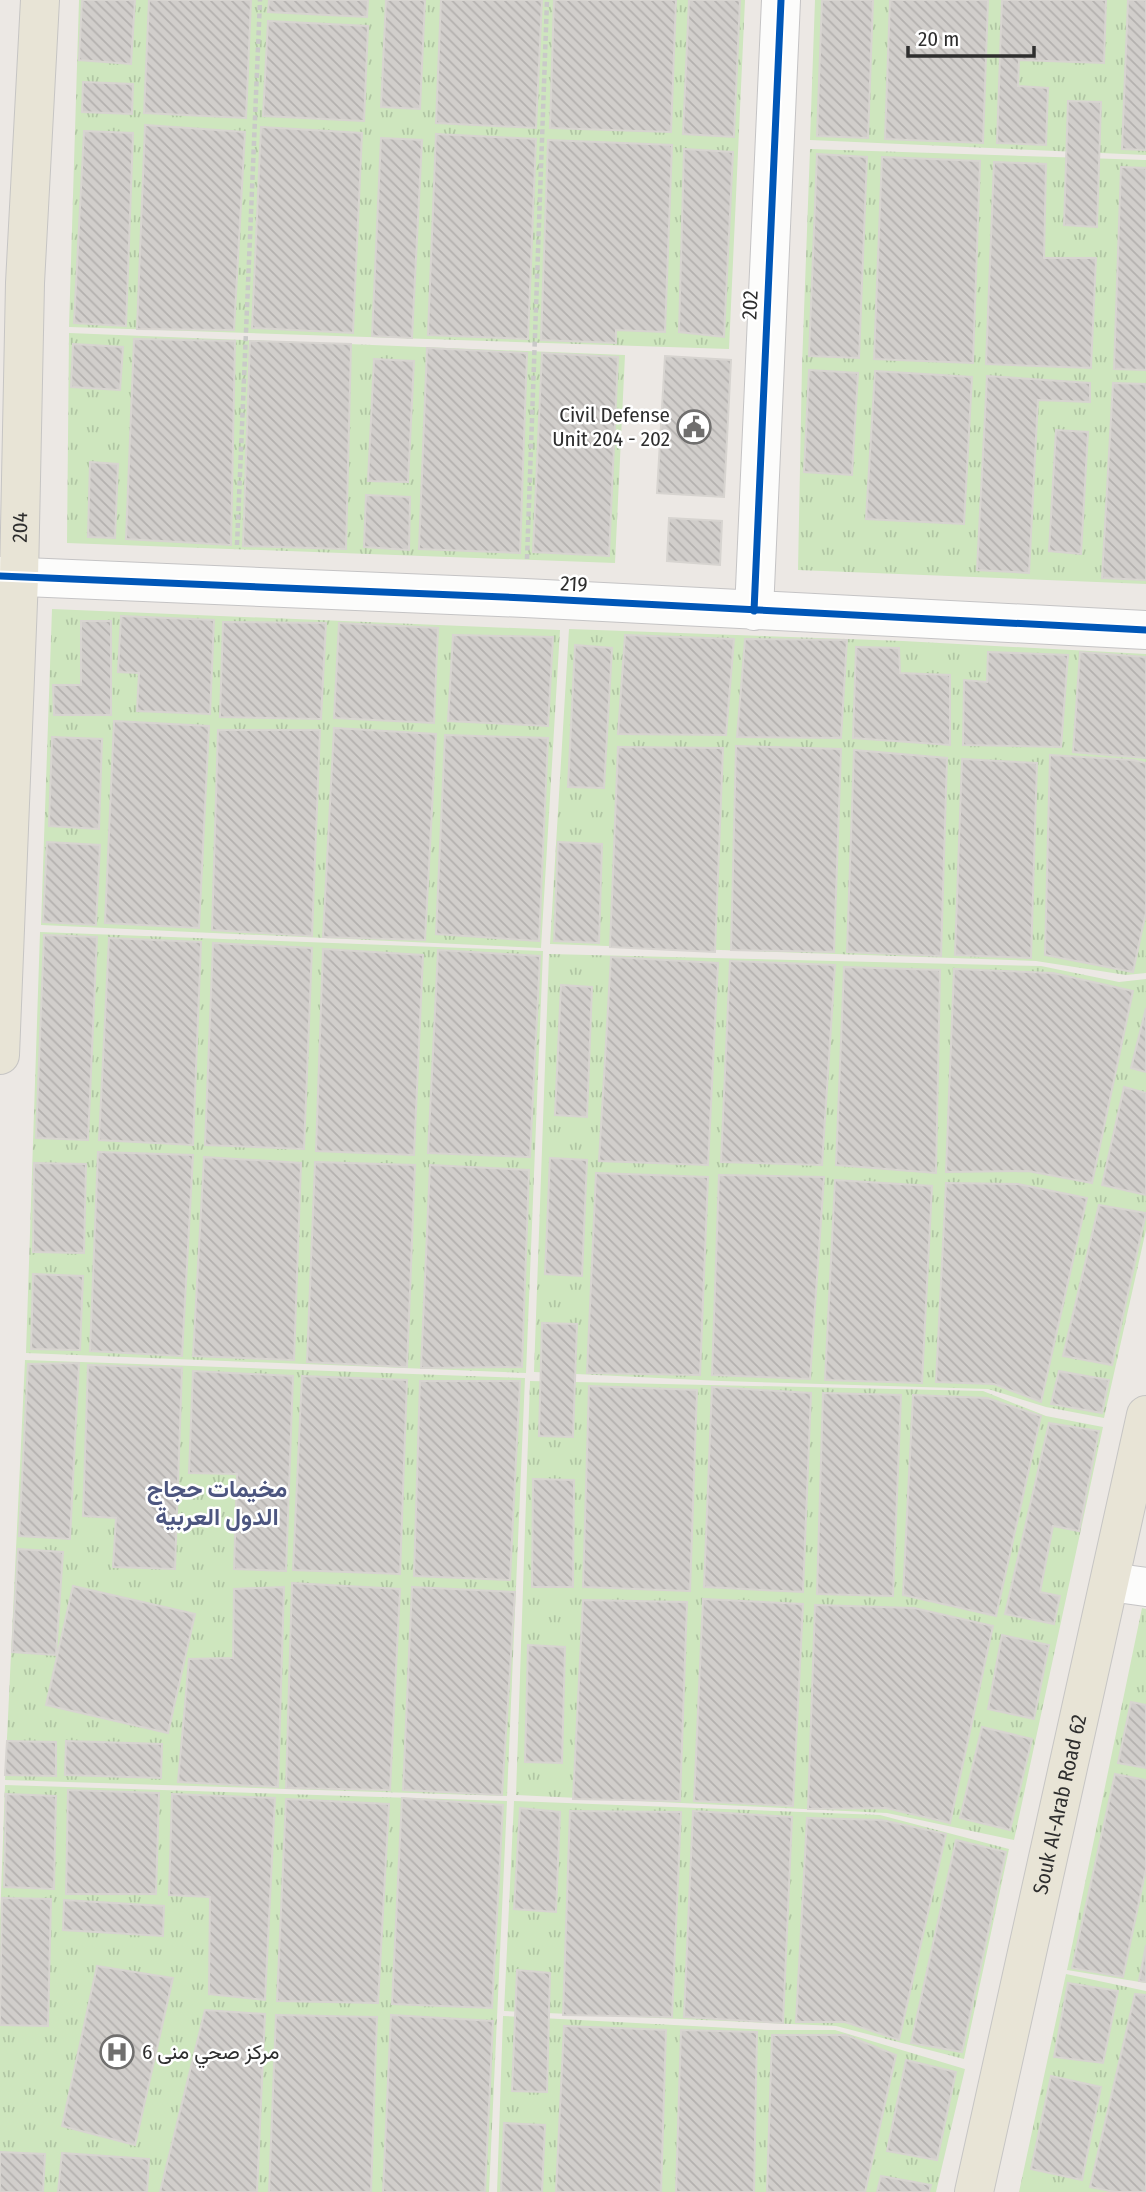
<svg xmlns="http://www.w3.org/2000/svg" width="1146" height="2192" viewBox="0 0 1146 2192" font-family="'Fira Sans Condensed',Vazirmatn,sans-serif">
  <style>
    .park { fill: url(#park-tufts) }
    .building { fill: url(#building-back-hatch); stroke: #d7d4d0; stroke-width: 2 }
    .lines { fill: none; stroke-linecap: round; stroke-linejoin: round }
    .minor-casing { stroke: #c5c4c5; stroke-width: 40 }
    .major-casing { stroke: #c6c5c4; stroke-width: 40 }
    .path { stroke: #c9c9c8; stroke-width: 4.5; stroke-dasharray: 5 3.5; stroke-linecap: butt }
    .minor { stroke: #fcfcfb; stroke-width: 38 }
    .major { stroke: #e8e4d6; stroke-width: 38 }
    .cycleway-casing { stroke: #fff; stroke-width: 11 }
    .cycleway { stroke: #0057b8; stroke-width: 7 }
    .labels { text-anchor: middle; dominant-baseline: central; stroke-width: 5; stroke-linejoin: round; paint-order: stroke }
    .street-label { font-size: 21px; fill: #2e2e2e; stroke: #fff }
    .poi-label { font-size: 21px; fill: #2e2e2e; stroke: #fff; text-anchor: end }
    .quarter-label { font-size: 24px; font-weight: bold; fill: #4d5680; stroke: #fff }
  </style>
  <defs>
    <pattern id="park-tufts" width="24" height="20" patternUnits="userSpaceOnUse" patternTransform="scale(1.75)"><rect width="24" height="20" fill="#cee6be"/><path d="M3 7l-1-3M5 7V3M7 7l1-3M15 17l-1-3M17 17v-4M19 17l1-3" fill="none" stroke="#b1c6a4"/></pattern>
    <pattern id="building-back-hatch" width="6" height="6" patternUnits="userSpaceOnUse" patternTransform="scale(1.75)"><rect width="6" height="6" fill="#d1cecb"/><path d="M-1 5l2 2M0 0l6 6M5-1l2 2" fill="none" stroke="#b4b1af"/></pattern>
  </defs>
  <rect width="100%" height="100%" fill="#ece8e4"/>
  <path class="park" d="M79,0H745L729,349L69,327Z
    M815,0H1146V155L810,140Z
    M810,149L1146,160V584L798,570L802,366Z
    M69,333L625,355L615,563L67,543Z
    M52,609L560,630L541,948L41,925Z
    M569,629L903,641L1146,654V973L1126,975L1036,961L550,944Z
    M40,932L543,951L526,1373L26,1353Z
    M549,954L1041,966L1119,982L1146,979V1230L1104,1418L1046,1407L988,1389L721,1381L534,1372Z
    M25,1360L525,1378L507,1796L5,1780Z
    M530,1381L983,1391L1046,1416L1103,1427L1014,1840L887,1813L516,1795Z
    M1142,1608L1146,1609V1983L1067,1970Z
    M5,1785L507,1801L489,2192H0V1920Z
    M514,1801L880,1815L1009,1849L964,2059L836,2026L504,2011Z
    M1066,1974L1146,1991V2192H1019Z
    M503,2016L767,2030H835L965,2069L936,2192H497Z"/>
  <path class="building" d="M82,0H135L131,64L79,60Z
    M149,0H251L246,118L144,113Z
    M269,0H368L367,17L268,12Z
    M386,0H425L420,109L381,107Z
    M441,0H542L536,128L436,123Z
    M554,0H676L671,132L550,128Z
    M689,0H740L734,137L683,134Z
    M822,0H873L868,138L817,136Z
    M890,0H988L983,143L885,139Z
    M1002,0H1106L1104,63L1019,60L1018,86L1048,88L1046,145L997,143Z
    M1128,0H1146V150L1122,149Z
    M268,21L368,26L364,121L263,116Z
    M83,82L133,84L132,114L82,112Z
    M1068,101L1101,102L1097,227L1064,225Z
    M145,125L245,132L234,330L137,329Z
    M261,127L362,133L353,333L252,328Z
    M84,131L133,133L126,326L74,323Z
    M436,134L536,139L528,339L428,335Z
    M381,138L422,140L412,338L372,336Z
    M548,140L672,145L665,332L616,330V343L541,340Z
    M684,149L733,152L724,337L679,332Z
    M817,154L867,157L859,358L809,356Z
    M882,157L980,161L973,363L874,359Z
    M994,162L1046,164L1044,258H1096L1091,368L986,364Z
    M1121,167L1146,168V370L1114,369Z
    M134,339L235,341L231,545L126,539Z
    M250,341L351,344L346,549L243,546Z
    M73,344L123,347L120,390L71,387Z
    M427,348L527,353L520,553L419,549Z
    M542,353L618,357L609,556L533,552Z
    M665,356L731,360L724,497L657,493Z
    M374,359L414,361L408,482L368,481Z
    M809,370L858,373L852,475L804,472Z
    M875,371L972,377L964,524L866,519Z
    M987,376L1090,383V402L1038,400L1029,573L977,570Z
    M1113,383L1146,384V580L1102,578Z
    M1056,430L1088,432L1081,554L1049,551Z
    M90,462L118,464L115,538L88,537Z
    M366,495L410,497L409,550L364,547Z
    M669,518L722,521L720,565L667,561Z
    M121,616L214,620L210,714L137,711L139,673L118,672Z
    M81,621H111V715H54L53,685H81Z
    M223,622L326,623L321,719L220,717Z
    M339,623L438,628L434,723L334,718Z
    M453,635L553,637L548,726L448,721Z
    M625,635L734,639L726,735L618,734Z
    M745,639L847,640L841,738L737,737Z
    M575,645L612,648L604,788L568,787Z
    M856,647L899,648L900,673L950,675V745L853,738Z
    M988,652L1068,655L1061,747L963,745L964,680L987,682Z
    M1080,652L1146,657V758L1073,752Z
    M114,721L209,726L199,928L105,923Z
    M334,728L436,734L425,940L323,937Z
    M218,730H320L312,936L212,930Z
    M445,735L548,738L539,941L436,934Z
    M52,737L102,739L99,829L49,826Z
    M736,746L841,749L834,952L731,950Z
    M618,747L723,748L715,952L610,947Z
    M854,750L947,758L941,956L847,952Z
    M1050,755L1133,760L1146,763V912L1133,972L1045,955Z
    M962,759L1037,763L1031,958L955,955Z
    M47,842L100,845L96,925L43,922Z
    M558,842L602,844L599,943L554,941Z
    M44,935L97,937L88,1140L36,1138Z
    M109,938L201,942L193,1145L99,1140Z
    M213,943L312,948L304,1149L205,1145Z
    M323,949L423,955L414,1155L316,1151Z
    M438,950L540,956L530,1157L428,1153Z
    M611,957L718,963L708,1165L599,1161Z
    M730,961L835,965L822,1165L721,1162Z
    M844,967L940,970L936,1173L836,1165Z
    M954,969L1053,973L1133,991L1092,1183L1028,1171L946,1172Z
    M561,985L592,987L587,1117L555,1115Z
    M1146,1008V1072L1131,1068Z
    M1124,1087L1146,1093V1195L1102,1185Z
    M98,1152L193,1155L182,1356L90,1351Z
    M204,1157L301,1163L294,1360L193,1356Z
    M550,1158L587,1160L582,1276L545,1274Z
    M315,1162L415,1165L407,1367L307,1362Z
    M34,1163L86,1164L84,1253L33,1252Z
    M430,1165L529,1170L522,1367L421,1368Z
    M596,1173L708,1177L700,1375L587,1373Z
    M719,1175L824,1177L810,1379L712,1375Z
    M835,1180L932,1186L922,1383L825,1380Z
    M946,1183L1018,1184L1087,1198L1041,1402L994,1384L936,1382Z
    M1099,1205L1146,1213L1112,1365L1063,1356Z
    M33,1274L83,1276L80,1350L31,1349Z
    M542,1323L577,1324L573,1437L539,1436Z
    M79,1363L70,1539L19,1536L28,1364Z
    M88,1365L182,1368L175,1569L113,1567L116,1518L83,1516Z
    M193,1371L293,1376L286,1571L234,1569L237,1474L189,1473Z
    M1059,1371L1109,1380L1102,1413L1051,1404Z
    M302,1376L407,1380L400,1574L293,1570Z
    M420,1381H520L510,1580L414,1576Z
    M589,1386L697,1390L690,1591L583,1587Z
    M712,1387L811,1393L803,1592L704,1587Z
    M823,1393L901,1395L893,1596L817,1594Z
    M913,1395L987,1398L1041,1416L996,1616L903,1595Z
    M1049,1423L1099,1431L1079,1531L1053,1526L1040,1592L1060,1596L1054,1624L1005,1614Z
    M533,1479L574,1480L573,1587H532Z
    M18,1549L63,1552L56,1655L12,1652Z
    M292,1583L400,1589L390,1790L286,1788Z
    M73,1586L195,1614L168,1733L46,1705Z
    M284,1587L278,1787L178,1782L189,1659L233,1658L234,1589Z
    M412,1587L515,1592L502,1795L403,1790Z
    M703,1599L803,1604L793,1806L694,1801Z
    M583,1600L687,1602L680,1801L573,1799Z
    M815,1605L914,1608L993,1626L950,1823L886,1808L808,1809Z
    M1002,1635L1049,1645L1034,1719L988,1709Z
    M528,1645L565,1647L562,1763L525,1762Z
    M1131,1702L1146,1705V1768L1118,1763Z
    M982,1727L1032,1739L1010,1830L960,1818Z
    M7,1741L56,1742V1776L5,1775Z
    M66,1741L162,1744L161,1778L65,1775Z
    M1115,1774L1146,1780V1869L1123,1977L1072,1968Z
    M68,1790L159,1793L156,1894H66Z
    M6,1794L56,1796L54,1889L4,1887Z
    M172,1794L275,1798L265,2000L209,1994L210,1897L169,1895Z
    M402,1798L503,1805L492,2008L392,2004Z
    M286,1799L389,1804L378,2003L277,2001Z
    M520,1808L560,1812L556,1912L514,1909Z
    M570,1811L681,1812L672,2017L563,2015Z
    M693,1811L792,1817L783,2023L684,2017Z
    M807,1818L882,1820L946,1834L899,2040L845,2022H796Z
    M956,1840L1006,1852L962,2052L911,2043Z
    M2,1898L51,1899L48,2026L0,2025Z
    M64,1900L164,1906L163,1936L63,1930Z
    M1146,1945V1982L1139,1981Z
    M97,1966L173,1978L135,2145L62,2126Z
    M517,1970L550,1973L547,2092L512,2091Z
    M1068,1983L1118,1991L1103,2063L1054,2057Z
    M1135,1994L1146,1995V2192H1115L1090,2187Z
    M205,2010L265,2014L257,2192H160Z
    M276,2015L377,2017L371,2192H269Z
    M391,2015L493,2021L485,2192H383Z
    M564,2026L666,2030L661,2192H556Z
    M681,2030L757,2032L754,2192H676Z
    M772,2035H846L896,2055L865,2192H767Z
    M906,2060L956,2072L937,2160L887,2151Z
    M1051,2076L1101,2087L1082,2180L1031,2169Z
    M504,2123L545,2125L542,2192H501Z
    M0,2152L45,2154L43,2192H0Z
    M62,2153L149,2159L147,2192H58Z
    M881,2176L931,2185L929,2192H877Z"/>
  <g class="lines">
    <defs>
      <path id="minor" d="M0,576L525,598L1146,630
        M754,611L781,0
        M1110,1582L1146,1587"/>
      <g id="major">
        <path id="s1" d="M0,1055L19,577L25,283L40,0"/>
        <path id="s2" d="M974,2192L1146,1415"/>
      </g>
    </defs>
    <use href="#minor" class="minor-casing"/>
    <use href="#major" class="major-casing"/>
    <path class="path" d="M237,545L260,0
      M527,559L547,0"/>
    <use href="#minor" class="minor"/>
    <use href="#major" class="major"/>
    <defs>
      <path id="cycleway" d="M0,576L525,598L1146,630
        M754,611L781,0"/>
    </defs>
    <use href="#cycleway" class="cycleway-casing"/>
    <use href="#cycleway" class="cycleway"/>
  </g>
  <defs>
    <symbol id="civic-ring" viewBox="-11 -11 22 22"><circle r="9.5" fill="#fff" stroke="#706f6e" stroke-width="1.5"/><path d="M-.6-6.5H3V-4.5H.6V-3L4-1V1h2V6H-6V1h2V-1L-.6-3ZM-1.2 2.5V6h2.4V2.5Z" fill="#706f6e"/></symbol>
    <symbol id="hospital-ring" viewBox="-11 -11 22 22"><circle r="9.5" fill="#fff" stroke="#706f6e" stroke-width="1.5"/><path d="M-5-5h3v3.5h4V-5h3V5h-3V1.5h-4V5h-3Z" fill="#706f6e"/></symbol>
  </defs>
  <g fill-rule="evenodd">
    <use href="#civic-ring" x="675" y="408" width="38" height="38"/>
    <use href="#hospital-ring" x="98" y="2033" width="38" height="38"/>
  </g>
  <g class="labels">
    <g class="street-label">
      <text transform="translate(750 305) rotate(-87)">202</text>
      <text stroke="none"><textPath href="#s1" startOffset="528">204</textPath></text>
      <text transform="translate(574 584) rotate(3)">219</text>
      <text stroke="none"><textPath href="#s2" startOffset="397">Souk Al-Arab Road 62</textPath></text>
    </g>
    <g class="poi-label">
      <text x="670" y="415">Civil Defense<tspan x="670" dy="24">Unit 204 - 202</tspan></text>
      <text x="142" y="2052" text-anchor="start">مركز صحي منى 6</text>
    </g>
    <g class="quarter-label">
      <text x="217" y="1489">مخيمات حجاج<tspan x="217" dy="28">الدول العربية</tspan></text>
    </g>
  </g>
  <path d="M908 46v10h126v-10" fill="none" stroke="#2e2e2e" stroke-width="3.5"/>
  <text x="918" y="46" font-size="21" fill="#2e2e2e" stroke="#ffffff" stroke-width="5" paint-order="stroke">20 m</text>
</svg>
